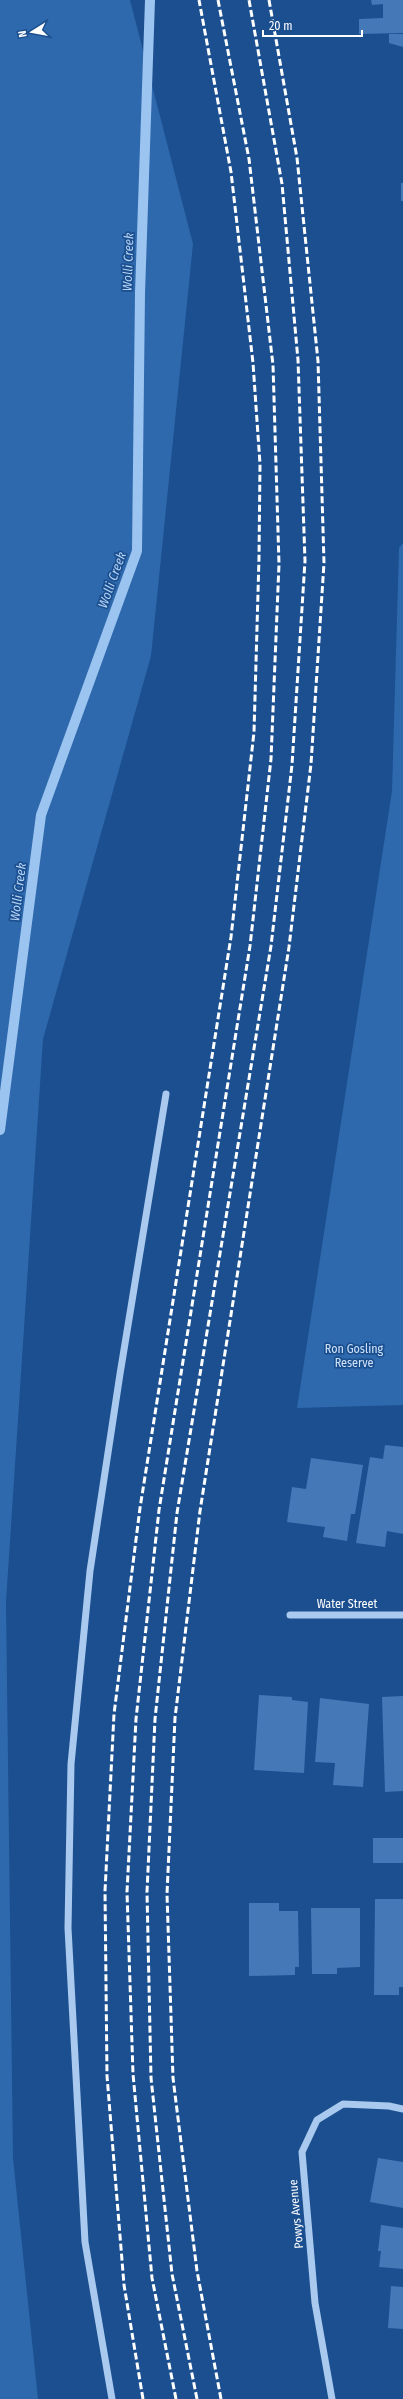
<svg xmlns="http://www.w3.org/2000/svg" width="403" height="2399" viewBox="0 0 403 2399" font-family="'Fira Sans Condensed',sans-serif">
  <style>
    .green { fill: #2e69ad }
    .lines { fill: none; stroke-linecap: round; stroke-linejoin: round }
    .stream { stroke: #9cc4f0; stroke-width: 10 }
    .building { fill: #4478b7 }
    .minor { stroke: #a9c9ee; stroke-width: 7 }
    .rail { stroke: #fff; stroke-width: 3; stroke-dasharray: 7 3; stroke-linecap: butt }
    .labels { text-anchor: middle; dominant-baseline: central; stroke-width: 3.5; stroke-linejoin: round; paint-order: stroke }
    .park-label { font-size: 12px; fill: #cfe3fa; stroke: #1b4f8f }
    .street-label { font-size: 12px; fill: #fff; stroke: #1b4f8f }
    .water-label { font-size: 13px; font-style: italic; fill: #b5d3f5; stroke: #1b4f8f }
  </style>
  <rect width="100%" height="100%" fill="#1b4f8f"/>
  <path class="green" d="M0,0H130L193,244L151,656L43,1039L6,1602L13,2158L38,2399H0Z
    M403,543V1405L297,1408L392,791L399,548Z"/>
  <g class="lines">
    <path class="stream" d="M0,1130L41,815L137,551L140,293L150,0"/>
  </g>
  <path class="building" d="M371,0H403V33L359,34V19L383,18V4L372,5Z
    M389,34H403V47L389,43Z
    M401,183H403V201H401Z
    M385,1445L403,1447V1534L387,1531L385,1547L356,1543L370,1457L383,1459Z
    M311,1458L363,1465L355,1514H351L347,1541L323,1537L325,1527L287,1522L292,1487L306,1489Z
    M259,1695L292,1697V1700L308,1702L304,1773L254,1770Z
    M403,1696V1791L385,1792L382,1697Z
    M320,1698L369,1704L363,1787L333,1785L335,1763L315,1762Z
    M373,1838H403V1863H373Z
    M375,1899H403V1987H399V1995H374Z
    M249,1903H279V1911H298L299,1967H295V1975L249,1976Z
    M311,1908H360V1967L337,1968V1974H312Z
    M378,2158L403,2162V2208L370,2202Z
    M381,2225L403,2228V2269L379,2267L381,2251H378Z
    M391,2286L403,2287V2329L388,2328Z"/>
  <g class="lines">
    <path class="minor" d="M290,1615H403
      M112,2399L85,2242L68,1928L71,1764L90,1571L120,1374L166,1094
      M332,2399L315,2303L302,2152L317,2120L343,2104L389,2106L403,2109"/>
    <path class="rail" d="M143,2399L124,2285L107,2076L105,1891L114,1714L140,1508L231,937L254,732L259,558L260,464L253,363L231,172L199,0
      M176,2399L152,2278L133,2074L127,1892L136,1719L159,1510L250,946L271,759L279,564L273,365L249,159L218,0
      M197,2399L172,2274L151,2078L147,1892L155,1719L177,1513L271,946L292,765L305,561L298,360L282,184L249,0
      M221,2399L197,2271L173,2078L167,1894L175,1718L200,1511L289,947L311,764L324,563L318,361L297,158L269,0"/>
  </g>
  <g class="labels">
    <g class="park-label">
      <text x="354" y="1349">Ron Gosling<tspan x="354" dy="14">Reserve</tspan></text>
    </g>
    <g class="street-label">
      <text x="347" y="1604">Water Street</text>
      <text transform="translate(296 2214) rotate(-95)">Powys Avenue</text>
    </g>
    <g class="water-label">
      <text transform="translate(128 262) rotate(-88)">Wolli Creek</text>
      <text transform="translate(112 580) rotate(-70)">Wolli Creek</text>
      <text transform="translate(18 892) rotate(-83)">Wolli Creek</text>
    </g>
  </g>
  <g transform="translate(32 32) rotate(259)" stroke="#1b4f8f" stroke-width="3" paint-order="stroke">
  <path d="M0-3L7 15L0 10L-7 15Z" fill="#ffffff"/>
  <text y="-6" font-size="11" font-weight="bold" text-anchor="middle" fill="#ffffff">N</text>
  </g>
  <path d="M263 30v6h99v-6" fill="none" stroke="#ffffff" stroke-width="2"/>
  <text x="269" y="30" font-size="12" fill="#ffffff" stroke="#1b4f8f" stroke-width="3" paint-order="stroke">20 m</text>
</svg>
